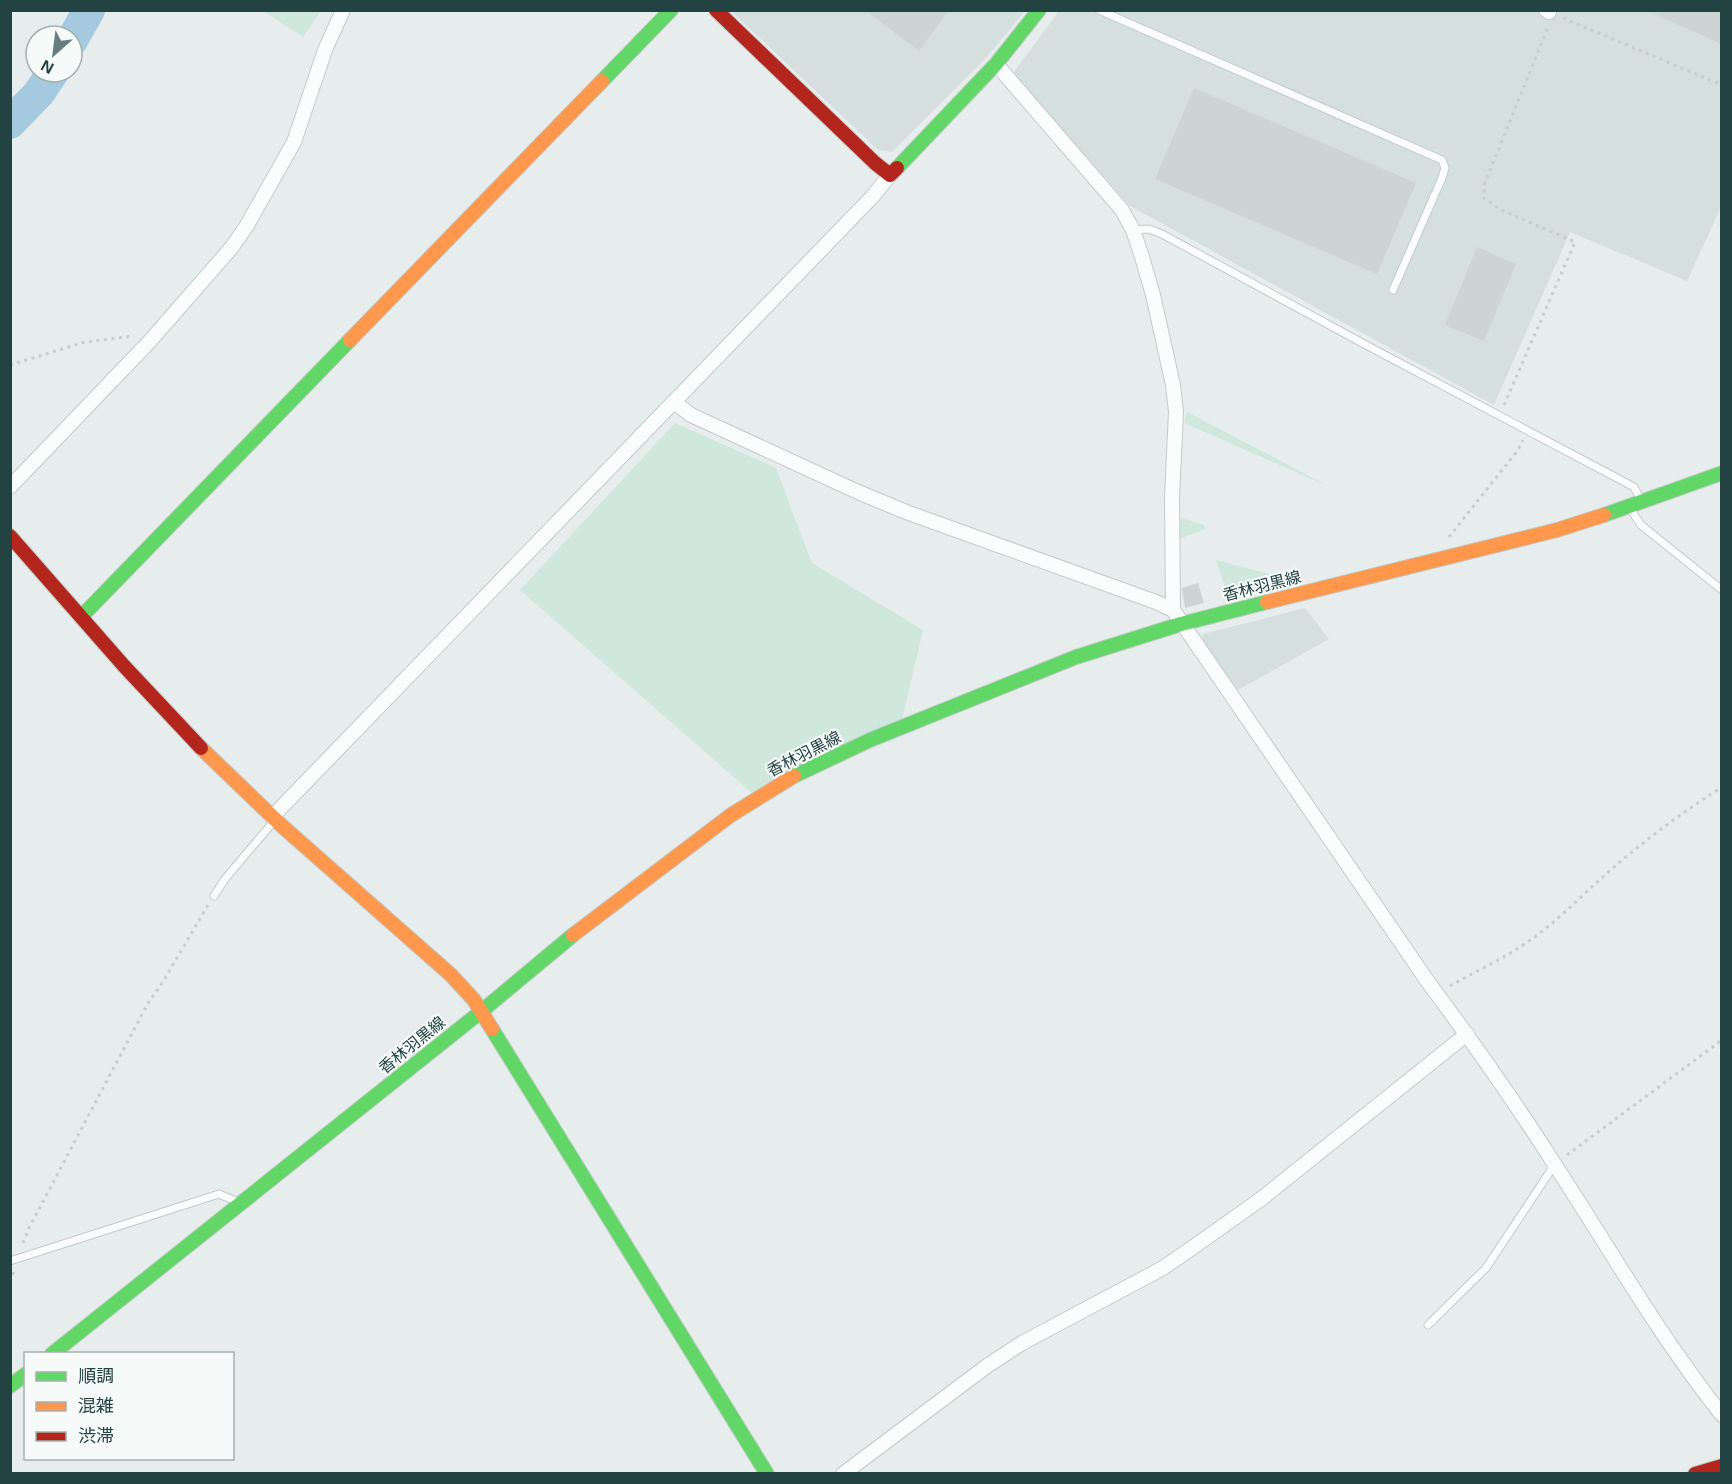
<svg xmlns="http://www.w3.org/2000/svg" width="1732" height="1484" viewBox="0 0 1732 1484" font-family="Helvetica,'Noto Sans JP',sans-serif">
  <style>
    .built { fill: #d5dfde }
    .green { fill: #cfe7dc }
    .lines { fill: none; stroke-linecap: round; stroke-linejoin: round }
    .river { stroke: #a5c9de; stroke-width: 32 }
    .building { fill: #ced4d3 }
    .lane-casing { stroke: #c4cac9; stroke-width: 9 }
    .street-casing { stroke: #c4cac9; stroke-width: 16 }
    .fast-casing { stroke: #c2cbca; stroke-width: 16 }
    .slow-casing { stroke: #c2cbca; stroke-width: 16 }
    .jam-casing { stroke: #c2cbca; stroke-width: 16 }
    .path { stroke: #c6cece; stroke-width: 3; stroke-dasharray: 3 4.5; stroke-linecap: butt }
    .lane { stroke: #fbfcfc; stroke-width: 7 }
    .street { stroke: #fbfcfc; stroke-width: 14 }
    .fast { stroke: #63d668; stroke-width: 14 }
    .slow { stroke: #ff974d; stroke-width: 14 }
    .jam { stroke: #b3261e; stroke-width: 14 }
    .labels { text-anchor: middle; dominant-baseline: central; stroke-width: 4.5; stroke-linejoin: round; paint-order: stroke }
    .street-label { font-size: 16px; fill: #224342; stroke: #f6fbfa }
  </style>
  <rect width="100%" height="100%" fill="#e7edec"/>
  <path class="built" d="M731,11H1025L985,59L892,152L878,150Z
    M1059,11H1721V207L1687,281L1570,232L1494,405L1130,206L1013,73Z
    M1305,608L1329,639L1238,690L1201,640L1203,634Z"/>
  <path class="green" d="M263,11H321L303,37Z
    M1187,412L1330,487L1184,423Z
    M675,423L776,468L812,563L923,630L902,720L752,793L520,590Z
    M1181,518L1204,525L1205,529L1179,539Z
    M1216,560L1303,583L1228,597Z"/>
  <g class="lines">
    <path class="river" d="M72,40L89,10
      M10,123L39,93L53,72"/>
  </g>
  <path class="building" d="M865,10H949L919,51Z
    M1645,10H1722V44Z
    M1194,88L1416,183L1377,274L1155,179Z
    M1477,247L1516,264L1484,341L1445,325Z
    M1198,583L1204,603L1185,608L1182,588Z"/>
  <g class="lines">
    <defs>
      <path id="lane" d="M1099,10L1442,160L1445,168L1442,178L1393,290
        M1133,230L1149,229L1162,234L1366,345L1634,487L1642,502
        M1631,510L1641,525L1722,590
        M214,896L225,879L274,821
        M10,1261L219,1194L238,1202
        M1428,1325L1486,1268L1555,1164"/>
      <path id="street" d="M1546,10L1549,12
        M996,64L1122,210L1133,230L1142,257L1153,295L1173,385L1176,412L1172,497L1173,610L1428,982C1472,1041 1515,1102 1555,1165C1610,1249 1659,1336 1722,1415
        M674,402L691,415L858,492L906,512L1156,602L1173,610
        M10,487L150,341L232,247L246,227L294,142L325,50L343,10
        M272,817L873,196L890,175
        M843,1474L987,1366L1022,1343L1163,1268L1199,1243L1261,1199L1467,1034"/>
      <path id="fast" d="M602,81L671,10
        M897,168L996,64L1039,10
        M1604,515L1722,473
        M81,617L350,340
        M794,776L870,740L1076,657L1181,624L1267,602
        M492,1029L767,1474
        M52,1354L483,1010L573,935
        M10,1386L26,1374"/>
      <path id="slow" d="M350,340L602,81
        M1267,602L1557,530L1604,515
        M201,748L282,826L451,975L474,1000L492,1029
        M573,935L731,815L794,776"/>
      <path id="jam" d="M716,10L875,163L890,175L897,168
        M10,536L124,666L201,748
        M1695,1474L1722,1466"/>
    </defs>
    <use href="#lane" class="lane-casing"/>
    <use href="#street" class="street-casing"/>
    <use href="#fast" class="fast-casing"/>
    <use href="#slow" class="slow-casing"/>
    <use href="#jam" class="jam-casing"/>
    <path class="path" d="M1563,18L1722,85
      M10,365L85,342L134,336
      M1504,405L1575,242L1499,209L1484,198V185L1549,25
      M1449,537L1518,450L1523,440
      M1450,986C1476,971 1505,958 1529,941C1557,922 1580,897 1605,875C1641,843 1681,813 1722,787
      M1567,1155L1722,1040
      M23,1243L29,1228L147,1005L164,980L208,905
      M10,1282L14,1272"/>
    <use href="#lane" class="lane"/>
    <use href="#street" class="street"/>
    <use href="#fast" class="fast"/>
    <use href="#slow" class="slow"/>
    <use href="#jam" class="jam"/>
  </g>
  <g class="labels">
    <g class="street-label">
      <text transform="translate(1262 586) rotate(-14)">香林羽黒線</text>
      <text transform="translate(804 754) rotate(-27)">香林羽黒線</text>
      <text transform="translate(412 1045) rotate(-39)">香林羽黒線</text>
    </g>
  </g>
  <rect width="1732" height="1484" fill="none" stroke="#224342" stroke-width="24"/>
  <rect x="24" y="1352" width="210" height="108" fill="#f6fbfa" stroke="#a1b1b0" stroke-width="1.5"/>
  <rect x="36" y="1372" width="30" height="9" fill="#63d668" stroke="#a1b1b0" stroke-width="1.5"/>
  <text x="78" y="1382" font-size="18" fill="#224342">順調</text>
  <rect x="36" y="1402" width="30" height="9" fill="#ff974d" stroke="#a1b1b0" stroke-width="1.5"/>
  <text x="78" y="1412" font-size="18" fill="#224342">混雑</text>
  <rect x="36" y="1432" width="30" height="9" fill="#b3261e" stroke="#a1b1b0" stroke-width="1.5"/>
  <text x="78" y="1442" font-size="18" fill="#224342">渋滞</text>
  <g transform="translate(54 54) rotate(208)"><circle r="28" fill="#f6fbfa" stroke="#a1b1b0" stroke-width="1.5"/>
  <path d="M0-4.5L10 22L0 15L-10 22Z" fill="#677e7e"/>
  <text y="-9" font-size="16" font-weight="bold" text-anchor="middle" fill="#224342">N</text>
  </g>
</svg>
